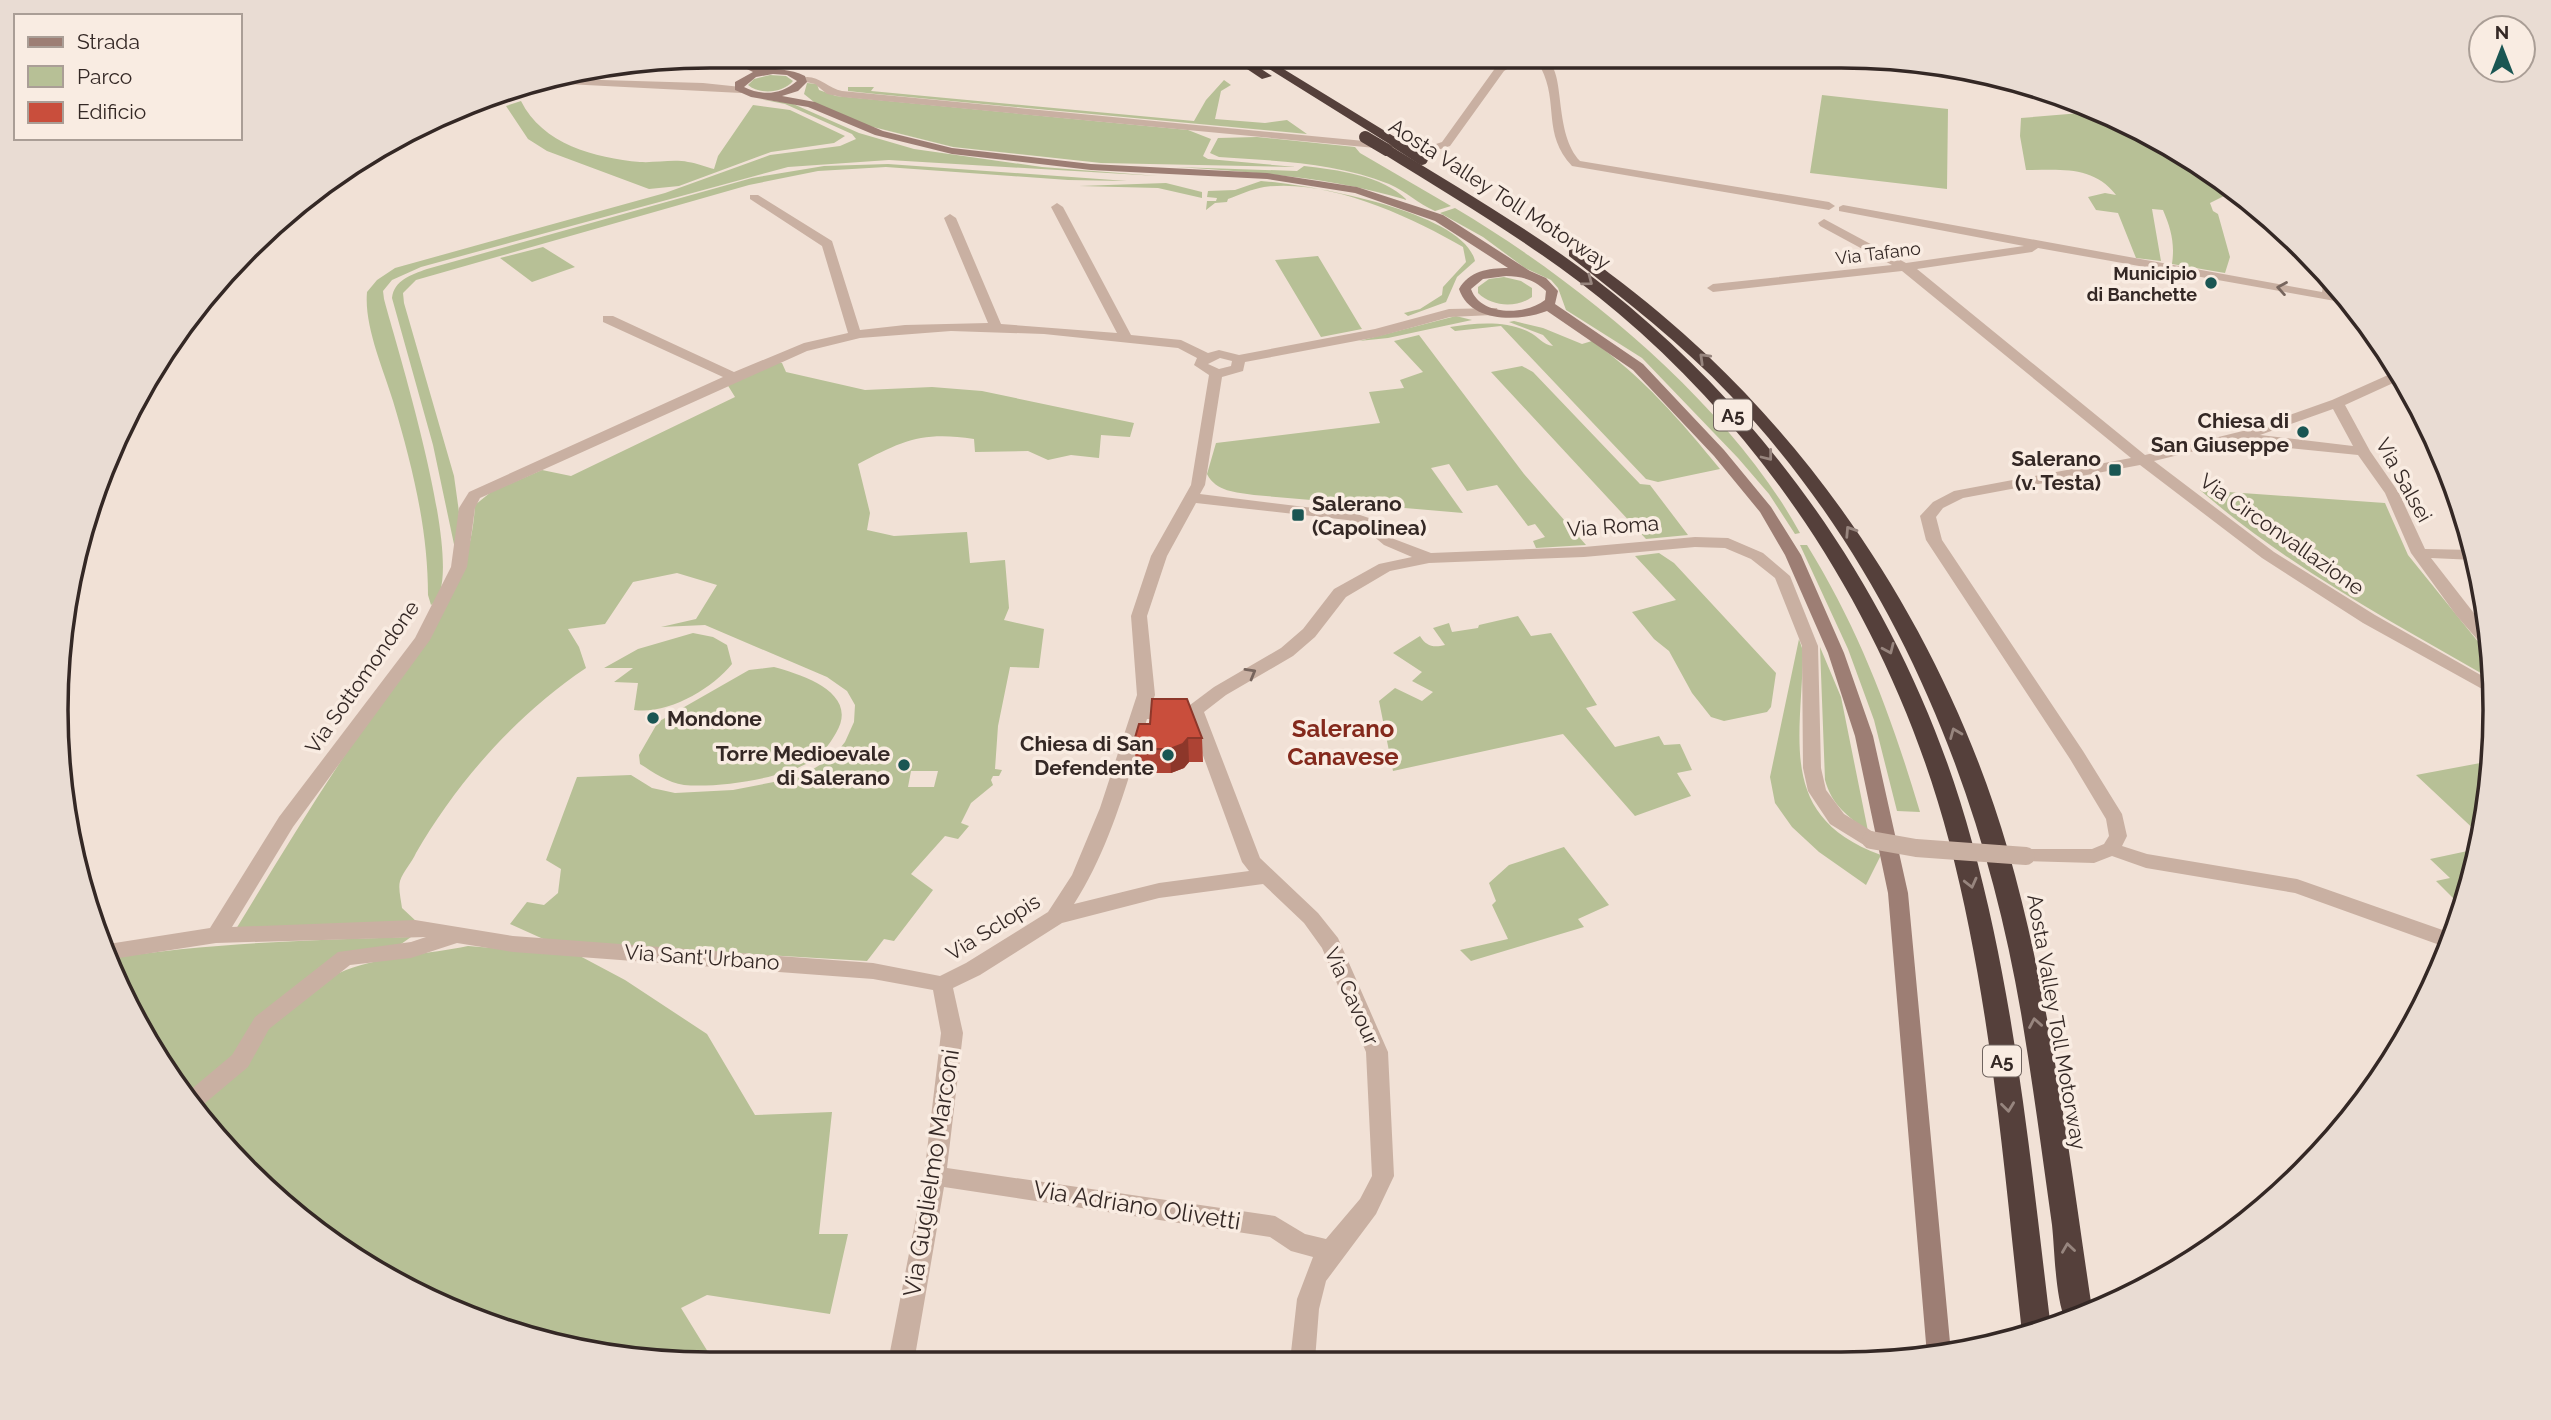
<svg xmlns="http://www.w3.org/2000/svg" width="2551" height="1420" viewBox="0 0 2551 1420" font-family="Raleway,sans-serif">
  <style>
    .green { fill: #b7c096; fill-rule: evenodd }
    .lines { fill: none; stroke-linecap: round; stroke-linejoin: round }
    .street { fill: #c9b0a2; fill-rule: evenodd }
    .secondary { fill: #9d7e74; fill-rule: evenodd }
    .highway { fill: #55403b; fill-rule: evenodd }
    .street-bridge { stroke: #c9b0a2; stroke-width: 18 }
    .highway-bridge { stroke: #55403b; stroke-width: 12 }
    .wall { fill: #ad4334 }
    .shaded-wall { fill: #8d372a }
    .building { fill: #c94e3c; stroke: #8d372a; stroke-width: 2 }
    .oneway { stroke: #97857e }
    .oneway2 { stroke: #77655d }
    .poi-dot { fill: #1a5653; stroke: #f9ece2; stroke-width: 2.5 }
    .labels { text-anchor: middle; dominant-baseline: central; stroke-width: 7; stroke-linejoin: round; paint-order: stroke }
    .far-street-label { font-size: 18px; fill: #342825; stroke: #f9ece2 }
    .far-poi-label { font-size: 18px; font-weight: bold; fill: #342825; stroke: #f9ece2; text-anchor: end }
    .shield { fill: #f9ece2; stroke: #6f635e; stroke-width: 2 }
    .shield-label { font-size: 19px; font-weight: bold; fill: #342825 }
    .street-label { font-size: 21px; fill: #342825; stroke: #f9ece2 }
    .poi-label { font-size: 21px; font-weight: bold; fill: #342825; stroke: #f9ece2; text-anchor: end }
    .quarter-label { font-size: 24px; font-weight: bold; fill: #84291c; stroke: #f9ece2 }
    .near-street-label { font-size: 24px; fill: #342825; stroke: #f9ece2 }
    .rim { fill: none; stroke: #342825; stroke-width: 3.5 }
  </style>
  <rect width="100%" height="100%" fill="#f1e1d6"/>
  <path class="green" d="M1135,57H1190L1202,64L1134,61Z
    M770,75L786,76L793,81C783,93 760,95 748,85L754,79Z
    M1224,80L1231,85L1221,91L1215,119L1265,123L1287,120L1307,134L876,94L848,91V87H874L871,91L1194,121L1206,100Z
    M807,83L817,84L819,90L836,96L1188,130L1211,139L1203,156L1208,159L1296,167L1101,163L953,147L869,126L819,106L804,94Z
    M1822,95L1948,109L1947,189L1810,173Z
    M759,99L791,103L859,133L914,149L1042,167L1158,176L889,160L788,167L421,267L392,280L383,291L384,299C395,342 472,583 431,605L428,595C428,528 412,465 393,401C383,368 364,326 367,292L377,280L395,268L665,193L770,155L840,146L856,139L852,134L785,104Z
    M521,101C542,144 595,158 640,162C656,163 673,159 688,162C697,163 706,167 714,169L718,156L753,105L790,110L845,136L834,143L771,152L679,186L649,189L547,151L528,139L506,106Z
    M2081,113C2139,121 2187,157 2234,191L2210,203L2213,211L2218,214L2230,257L2225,273L2172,264C2175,243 2171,229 2163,210L2152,209L2161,261L2136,258L2118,213L2096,210L2088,197L2105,193L2116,195C2093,165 2060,170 2026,170L2020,136L2021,118Z
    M1257,137L1355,147L1360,153L1451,206L1435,211C1418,204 1406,191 1389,184C1335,162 1276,161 1219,157L1210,153L1218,138Z
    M888,164L1127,181L1068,180L886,167L818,171L749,185L416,280L403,293L404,303L454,476L459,512L455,549L433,445L392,298C394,280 411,275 427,269L752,178L824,166Z
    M1304,166C1337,170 1382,175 1407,200C1331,177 1255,172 1176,167L1297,171Z
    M1261,181C1306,184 1464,211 1475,261L1457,277L1446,302L1408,316L1404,313L1420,309L1442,295L1443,287L1466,262L1463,247C1410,216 1327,178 1264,187C1252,189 1239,195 1228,199L1227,202L1215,203L1206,210L1207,201H1216L1217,198L1207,197L1208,191L1235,190Z
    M1166,183L1202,192V198L1158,188L1079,186Z
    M1455,208C1580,282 1729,404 1800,533L1795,534L1769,494L1738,458L1642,358L1566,310L1558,288L1551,280L1525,268L1483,237L1440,213Z
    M543,247L575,267L532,282L500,258Z
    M1318,256L1360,326L1362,329L1321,337L1275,260Z
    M1504,277L1521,281L1532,288V297C1517,308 1492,307 1478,293V287L1489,279Z
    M1456,316L1472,320L1388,338L1359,341Z
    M1514,321L1543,328L1582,344L1592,341C1642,376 1681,421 1720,469L1658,482L1646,479L1501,326L1455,331L1450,327C1475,323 1505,320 1529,332C1538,336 1543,345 1553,346L1543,335L1509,322Z
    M1419,335L1524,474L1586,545L1536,548L1533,541L1545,537L1535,524L1528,526L1497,485L1467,491L1449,464L1431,468L1463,513L1254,495C1236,492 1216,492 1207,474L1216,443L1380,423L1369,392L1404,388L1400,380L1423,372L1394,341Z
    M775,363H782L786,372L865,390L932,387L982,391L1134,423L1130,437L1101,435L1099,458L1071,455L1048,460L1028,451L975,452L974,439C922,431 902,441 858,464L870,513L867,530L894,536L967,532L970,563L1005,560L1009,608L1004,620L1044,629L1039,668L1010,667L998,726L995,769L1002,770L999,776H993L991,780L993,785L971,803L961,823L969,826L958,839L945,836L911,874L933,890L894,941L884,939L867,961L550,942L510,924L527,902L544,905L558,893L561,869L546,860L577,777L631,775L652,788L675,793L733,790L800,777L833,757L845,742L854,722L855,705L847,691L827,677L705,625L661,627L696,619L717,585L677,573L633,582L605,624L568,629L579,647L586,668C517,714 457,782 416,853C412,862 403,872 400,881C398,888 401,900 402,908L417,922L236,929C281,855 327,779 377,708C424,641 470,591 475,505L491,492L542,470L571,476L735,397L727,384ZM911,771H938L934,787H908Z
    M1522,366L1533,372L1640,484L1650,485L1688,535L1646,539L1491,372Z
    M2200,490L2385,503L2408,555L2492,659L2493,680C2392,622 2288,567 2200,490Z
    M1800,545H1807C1860,631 1891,715 1920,812L1897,811L1874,720L1848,649Z
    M1659,553L1674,563L1776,673L1771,707L1767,712L1724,721L1711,717L1692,693L1669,651L1654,639L1632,612L1676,600L1635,556Z
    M1518,616L1531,636L1551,633L1597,705L1586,708L1615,747L1659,736L1664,745L1680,744L1692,770L1677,773L1691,796L1635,816L1563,734L1393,771L1379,701L1395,688L1422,701L1433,692L1412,681L1422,672L1393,653L1420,636C1426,646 1433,648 1445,645L1433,628L1449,623L1452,632L1478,628L1479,625Z
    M693,633L713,637L727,645L732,664C712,689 667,715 634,710L638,683L614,682L633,668H604L638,649Z
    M1799,639L1803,651C1802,739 1776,817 1881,855L1866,885L1819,852L1792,827L1775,803L1770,777Z
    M1820,647L1841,697L1868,831C1847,816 1832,805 1825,780Z
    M774,667C803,675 860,693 836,733C828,747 820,757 806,764C777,779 717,788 684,785C668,783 653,772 640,764L639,755L658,722L749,670Z
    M2491,761L2489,796L2480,835L2416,775Z
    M1564,847L1609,905L1578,919L1584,927L1471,961L1460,950L1508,939L1492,905L1496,901L1489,883L1509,865Z
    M2477,849L2463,908L2436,881L2450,878L2430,859Z
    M411,937L394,949L340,955L227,1065L189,1095L105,959C207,943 308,940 411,937Z
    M468,946L578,955L625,980L707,1034L755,1115L832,1112L819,1234H848L830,1314L707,1295L681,1308L708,1352L724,1362L668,1363L500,1329L383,1276L218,1141L196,1106C238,1060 288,993 346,970C384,956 429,954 468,946Z"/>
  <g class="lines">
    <path class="street" d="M1510,60C1519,61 1541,58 1549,63C1565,75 1554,134 1580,161L1829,202L1835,206L1829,210L1572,166C1542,134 1559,103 1541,68L1512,66L1504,71L1450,146L1428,153L842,97L827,94L815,84L797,80C814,70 826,88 842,91L1427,147L1442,142L1496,67Z
      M568,79L703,83L741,87L746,90L741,93L547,83Z
      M750,195H758L832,241L860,330L905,325L988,323L944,218L950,214L956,218L1001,324L1117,333L1051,207L1057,203L1063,207L1131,335L1181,340L1208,353L1219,350L1239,355L1375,329L1449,309L1497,308L1498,311L1492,315L1450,317L1377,337L1245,362L1243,371L1222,377L1205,485L1200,494L1354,513L1369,518L1394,539L1431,553L1584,547L1695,537L1728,538L1763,553L1790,576L1818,646L1821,768L1826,790L1844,814L1878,835L1881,840L1878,845H1864L1830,824L1808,791L1803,768L1802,646L1775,578L1751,559L1725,548L1695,547L1584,557L1429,563L1390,571L1346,597L1315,637L1293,656L1226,695L1204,712L1260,858L1318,913L1338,938L1388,1052L1394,1176L1376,1214L1326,1281L1319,1309L1315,1360L1290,1361L1297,1299L1313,1257L1291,1251L1270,1237L944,1187L914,1362H888L924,1176L941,1033L933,990L873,979L513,952L457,943L411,958L350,965L269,1029L248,1067L198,1109L188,1092L232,1055L255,1017L338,952L411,942L426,937L216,943L106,960L102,945L210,928L279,817L415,638L451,567L459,508L469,492L723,377L603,322V316H613L734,372L804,343L848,333L822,246L750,199ZM951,331L1044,334L1178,348L1197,358L1194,365L1209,375L1191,485L1151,556L1131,616L1137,695L1100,808L1072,875L1048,912L966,963L940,976L873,963L513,936L415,920L232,927L293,827L430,640L467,567L475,508L480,498L807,351L860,338ZM1220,358L1232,361L1231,366L1219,369L1208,364ZM1196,503L1347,520L1359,524L1384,545L1412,557L1379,564L1334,589L1303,629L1281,648L1214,687L1186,708L1157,709L1151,706L1155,695L1147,616L1167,556ZM1147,719L1190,720L1242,862L1249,871L1159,883L1074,904C1110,848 1127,782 1147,719ZM1263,884L1304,923L1322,948L1366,1052L1372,1176L1360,1199L1326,1239L1305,1234L1275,1216L947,1168L963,1033L953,988L980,975L1062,923L1159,898Z
      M1843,205L2322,292L2324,280L2327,277L2336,286L2335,295L2345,297L2352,304L2038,248L2032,252L1917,269L2145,455L2247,430L2332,400L2397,371L2402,379L2345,405L2370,451L2399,493L2425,549L2474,550L2475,560L2431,558L2487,630L2490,647L2483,646L2456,615L2411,553L2385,493L2358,455L2257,445L2248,438L2154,461L2274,552L2375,615L2493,682V695L2363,623L2262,558L2140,465L1963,498L1943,508L1936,517L1942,540L2083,751L2122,814L2127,836L2122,846L2147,854L2297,879L2454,934L2448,948L2295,893L2146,868L2112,856L2094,863L2019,861L2016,856L2019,851L2026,849H2092L2104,844L2109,836L2106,819L2070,759L1926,540L1920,516L1933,502L1954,491L2131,458L1902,271L1713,292L1707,288L1713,284L1892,265L1820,226L1818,223L1824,219L1906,263L2024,246L1839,211V207ZM2333,409L2353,446L2260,435Z"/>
    <path class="secondary" d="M720,56C734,56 741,61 753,65C771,71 787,67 805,76L807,82L798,91L782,96L815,102L883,131L952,148L1091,164L1267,173L1357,187L1443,215L1530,271L1546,278L1558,291L1555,304L1643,364L1724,450L1771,507L1801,555L1844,653L1873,736L1908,893L1951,1353L1928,1358L1927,1355L1888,893L1855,736L1828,653L1785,555L1760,512L1714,456L1633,370L1547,311C1519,322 1470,323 1459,289C1469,271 1488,268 1508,268L1435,221L1355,193L1267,179L1091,170L952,154L875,135L808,107L751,97L735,90V82L753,72ZM773,74L787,75L797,81C781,95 762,96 744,87L756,77ZM1506,276C1522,276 1535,280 1546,291L1545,300C1526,315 1481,317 1471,289L1483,279Z"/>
    <path class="highway" d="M1229,57H1243L1272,76L1262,79Z
      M1250,57H1264L1403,142L1391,145Z
      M1382,147H1392C1473,197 1557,245 1630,307C1794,445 1916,634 1972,842C2016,1001 2031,1166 2051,1329L2023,1336L2022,1333C2004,1168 1991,1001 1949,841C1895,636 1779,449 1618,313C1545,251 1462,203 1382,153Z
      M1574,249C1587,253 1598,265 1609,273C1644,299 1676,326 1708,356C1848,489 1954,664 2008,850C2051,1000 2069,1155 2092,1309L2066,1322C2055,1297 2055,1253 2052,1225C2042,1154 2033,1084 2021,1013C1982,785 1892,566 1731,396C1682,344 1625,300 1569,256V250Z"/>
    <path class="street-bridge" d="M1871,840L1916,848L2026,856"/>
    <path class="highway-bridge" d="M1365,137L1387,150
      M1396,142L1422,159"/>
  </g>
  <path class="wall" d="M1202,738L1203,762H1189L1184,768L1171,773H1153V766L1136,765L1134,741Z"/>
  <path class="shaded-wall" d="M1188,738L1189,762L1184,768L1171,773L1170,749Z"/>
  <path class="building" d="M1152,699H1187L1202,738H1188L1183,744L1170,749H1152V742L1134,741L1139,724H1150Z"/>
  <defs><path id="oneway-chevron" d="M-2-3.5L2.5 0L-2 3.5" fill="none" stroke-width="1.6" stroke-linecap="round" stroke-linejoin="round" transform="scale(1.75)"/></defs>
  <g class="oneway">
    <use href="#oneway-chevron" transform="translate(1588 281) rotate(37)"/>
    <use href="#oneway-chevron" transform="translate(1704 358) rotate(-136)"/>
    <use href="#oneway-chevron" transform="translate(1768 456) rotate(52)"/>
    <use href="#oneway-chevron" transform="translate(1850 531) rotate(-123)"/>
    <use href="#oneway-chevron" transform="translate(1889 649) rotate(66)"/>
    <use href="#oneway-chevron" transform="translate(1955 733) rotate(-112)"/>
    <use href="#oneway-chevron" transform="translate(1971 883) rotate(76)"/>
    <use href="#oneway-chevron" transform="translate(2035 1023) rotate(-100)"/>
    <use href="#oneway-chevron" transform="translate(2008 1107) rotate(83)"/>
    <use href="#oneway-chevron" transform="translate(2068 1248) rotate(-98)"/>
  </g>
  <g class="oneway2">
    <use href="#oneway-chevron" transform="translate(2282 288) rotate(-170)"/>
    <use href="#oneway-chevron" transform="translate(1251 673) rotate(-30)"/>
  </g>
  <g class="poi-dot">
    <circle cx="2211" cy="283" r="7"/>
    <circle cx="2303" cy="432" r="7"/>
    <rect x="2108" y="463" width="14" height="14" rx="3.5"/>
    <rect x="1291" y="508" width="14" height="14" rx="3.5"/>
    <circle cx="653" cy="718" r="7"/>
    <circle cx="1168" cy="755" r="7"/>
    <circle cx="904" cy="765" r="7"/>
  </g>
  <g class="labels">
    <g class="far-street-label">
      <text transform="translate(1878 253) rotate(-7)">Via Tafano</text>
    </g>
    <g class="far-poi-label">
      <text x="2197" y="273">Municipio<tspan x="2197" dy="21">di Banchette</tspan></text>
    </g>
    <g class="shield">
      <rect x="1714" y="399.5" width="38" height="31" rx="5"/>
      <rect x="1983" y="1045.5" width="38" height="31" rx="5"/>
    </g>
    <g class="shield-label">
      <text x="1733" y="415">A5</text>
      <text x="2002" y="1061">A5</text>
    </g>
    <g class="street-label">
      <text transform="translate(1500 194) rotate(33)">Aosta Valley Toll Motorway</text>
      <text transform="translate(2404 480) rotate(61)">Via Salsei</text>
      <text transform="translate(1613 526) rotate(-4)">Via Roma</text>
      <text transform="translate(2282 534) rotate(35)">Via Circonvallazione</text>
      <text transform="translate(362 677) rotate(-55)">Via Sottomondone</text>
      <text transform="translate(993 927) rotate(-32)">Via Sclopis</text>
      <text transform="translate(702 957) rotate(4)">Via Sant'Urbano</text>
      <text transform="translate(1352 996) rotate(66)">Via Cavour</text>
      <text transform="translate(2057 1022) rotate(80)">Aosta Valley Toll Motorway</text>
    </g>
    <g class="poi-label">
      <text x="2289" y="420">Chiesa di<tspan x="2289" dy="24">San Giuseppe</tspan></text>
      <text x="2101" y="458">Salerano<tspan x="2101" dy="24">(v. Testa)</tspan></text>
      <text x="1312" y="503" text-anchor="start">Salerano<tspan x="1312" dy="24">(Capolinea)</tspan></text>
      <text x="667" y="718" text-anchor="start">Mondone</text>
      <text x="1154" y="743">Chiesa di San<tspan x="1154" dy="24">Defendente</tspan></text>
      <text x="890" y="753">Torre Medioevale<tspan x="890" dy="24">di Salerano</tspan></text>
    </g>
    <g class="quarter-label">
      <text x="1343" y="728">Salerano<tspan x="1343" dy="28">Canavese</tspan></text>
    </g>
    <g class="near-street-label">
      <text transform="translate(931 1173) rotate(-81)">Via Guglielmo Marconi</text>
      <text transform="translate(1137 1205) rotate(9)">Via Adriano Olivetti</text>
    </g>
  </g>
  <path d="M0 0H2551V1420H0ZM710 68H1841A642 642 0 0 1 2483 710V710A642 642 0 0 1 1841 1352H710A642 642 0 0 1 68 710V710A642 642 0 0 1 710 68Z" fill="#e9dcd3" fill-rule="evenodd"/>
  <path class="rim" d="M710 68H1841A642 642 0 0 1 2483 710V710A642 642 0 0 1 1841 1352H710A642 642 0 0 1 68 710V710A642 642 0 0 1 710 68Z"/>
  <rect x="14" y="14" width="228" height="126" fill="#f9ece2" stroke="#aa9e96" stroke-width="2"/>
  <rect x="28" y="37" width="35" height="10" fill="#9d7e74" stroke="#aa9e96" stroke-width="2"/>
  <text x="77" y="49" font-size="21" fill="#342825">Strada</text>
  <rect x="28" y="66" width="35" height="21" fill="#b7c096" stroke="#aa9e96" stroke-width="2"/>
  <text x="77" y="84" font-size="21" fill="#342825">Parco</text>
  <rect x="28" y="102" width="35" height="21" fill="#c94e3c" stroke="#aa9e96" stroke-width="2"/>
  <text x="77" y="119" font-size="21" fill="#342825">Edificio</text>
  <g transform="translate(2502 49)"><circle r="33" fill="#f9ece2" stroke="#aa9e96" stroke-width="2"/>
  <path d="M0-5L12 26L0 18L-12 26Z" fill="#1a5653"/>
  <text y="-10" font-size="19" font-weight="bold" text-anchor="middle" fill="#342825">N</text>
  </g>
</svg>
